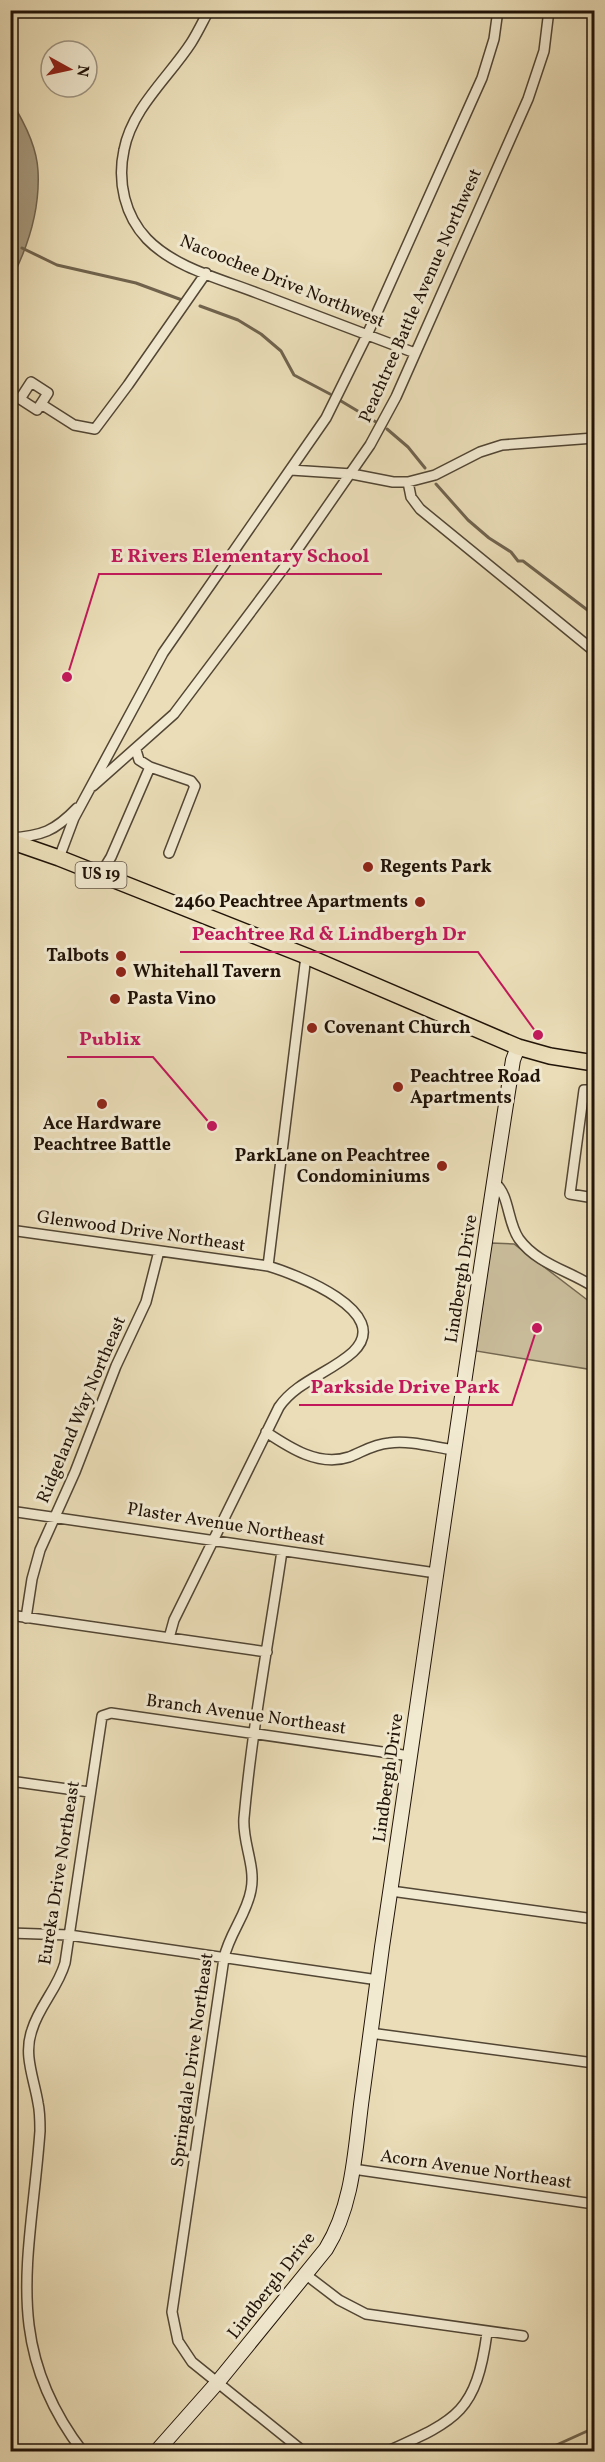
<svg xmlns="http://www.w3.org/2000/svg" width="605" height="2462" viewBox="0 0 605 2462" font-family="Vollkorn,serif">
  <style>
    .green { fill: #c8bb99; stroke: #746750; stroke-width: 1.5 }
    .water { fill: #a5987c; stroke: #70634e; stroke-width: 1.5 }
    .lines { fill: none; stroke-linecap: round; stroke-linejoin: round }
    .stream { stroke: #70634e; stroke-width: 3 }
    .minor-casing { stroke: #524634; stroke-width: 12 }
    .secondary-casing { stroke: #201308; stroke-width: 16 }
    .trunk-casing { stroke: #201308; stroke-width: 18 }
    .minor { stroke: #f1e9d0; stroke-width: 9 }
    .secondary { stroke: #f1e9d0; stroke-width: 14 }
    .trunk { stroke: #eaddb7; stroke-width: 15 }
    .poi-dot { fill: #8f2418; stroke: #f1e9d0; stroke-width: 2 }
    .labels { text-anchor: middle; dominant-baseline: central; stroke-width: 6; stroke-linejoin: round; paint-order: stroke }
    .shield { fill: #f1e9d0; stroke: #5f5344; stroke-width: 1.5 }
    .shield-label { font-size: 16px; font-weight: bold; fill: #201308 }
    .street-label { font-size: 18px; fill: #201308; stroke: #f1e9d0 }
    .poi-label { font-size: 18px; font-weight: bold; fill: #201308; stroke: #f1e9d0; text-anchor: start }
    .leader { fill: none; stroke: #c2185b; stroke-width: 2 }
    .callout-dot { fill: #c2185b; stroke: #f1e9d0; stroke-width: 2 }
    .callout-label { font-size: 20px; text-anchor: middle; font-weight: bold; fill: #c2185b; stroke: #f1e9d0; stroke-width: 6; stroke-linejoin: round; paint-order: stroke }
  </style>
  <rect width="100%" height="100%" fill="#eaddb7"/>
  <filter id="stains"><feTurbulence type="fractalNoise" baseFrequency=".00333" numOctaves="4"/><feColorMatrix values="0 0 0 0 .2 0 0 0 0 .09 0 0 0 0 .02 0 0 0 .5 -.17"/></filter>
  <radialGradient id="worn" r=".72"><stop offset=".6" stop-color="#630" stop-opacity="0"/><stop offset="1" stop-color="#630" stop-opacity=".3"/></radialGradient>
  <path class="green" d="M491,1243L514,1244L594,1305V1370L476,1351Z"/>
  <path class="water" d="M11,101C23,120 37,148 38,171C40,208 28,247 11,280Z"/>
  <g class="lines">
    <path class="stream" d="M22,248L57,265L136,283L182,300
      M200,306L238,320L261,334L281,351L294,375L330,394
      M341,401L376,422
      M387,429L408,447L425,468
      M436,484L468,520L489,538L511,552L518,561H523L594,615
      M541,2452L594,2428"/>
    <defs>
      <path id="minor" d="M209,10C203,21 198,32 191,43C169,77 132,108 124,150C117,182 125,216 147,239C175,268 221,279 257,293C310,313 363,333 415,353
        M31,382L48,393L37,410L20,399Z
        M41,404L74,425L95,429L128,385L206,273
        M291,470L352,474L393,482H408L435,475L480,452L502,445L594,438
        M408,482L411,497L420,509L594,651
        M136,750L139,760L150,767L191,781L195,786L169,853
        M93,786L174,714L295,553L370,445L396,397L528,99L544,51L549,10
        M10,838C42,836 55,831 77,808
        M59,858L74,818L163,653L326,418L367,335L482,78L494,39L498,10
        M100,875L111,857L150,767
        M594,1090H584L570,1194L594,1198
        M495,1183C510,1196 507,1222 519,1239C537,1264 570,1271 594,1287
        M10,1230L268,1266C295,1274 395,1312 353,1352C330,1373 297,1381 279,1407L174,1620L169,1638
        M268,1266L306,956
        M266,1432C290,1448 319,1467 349,1457C362,1452 374,1444 389,1443C409,1440 433,1447 454,1450
        M10,1511L436,1573
        M282,1551C269,1639 252,1729 244,1818C242,1842 256,1866 251,1890C247,1914 229,1934 224,1958L172,2312L178,2341L192,2362L304,2452
        M10,1615L267,1652
        M26,1618L32,1579L40,1550L75,1472L116,1366L146,1302L159,1251
        M10,1781L89,1792
        M391,1891L594,1919
        M10,1933L69,1935L378,1980
        M370,2033L594,2063
        M353,2169L594,2204
        M593,2204L594,2153
        M305,2274L339,2300L366,2314L523,2336
        M83,2452C0,2344 31,2256 40,2131C40,2122 40,2112 38,2103C34,2078 23,2055 32,2030C39,2006 58,1988 65,1963L102,1716L111,1713L410,1756
        M386,2452C457,2420 476,2413 487,2333"/>
      <path id="secondary" d="M156,2452L217,2383L326,2249C354,2204 355,2148 362,2097C369,2047 375,1997 382,1947C426,1652 466,1355 513,1060L518,1047"/>
      <path id="trunk" d="M10,841L59,858L306,956L518,1047L550,1056L594,1063"/>
    </defs>
    <use href="#minor" class="minor-casing"/>
    <use href="#secondary" class="secondary-casing"/>
    <use href="#trunk" class="trunk-casing"/>
    <use href="#minor" class="minor"/>
    <use href="#secondary" class="secondary"/>
    <use href="#trunk" class="trunk"/>
  </g>
  <g class="poi-dot">
    <circle cx="368" cy="867" r="6"/>
    <circle cx="420" cy="902" r="6"/>
    <circle cx="121" cy="956" r="6"/>
    <circle cx="121" cy="972" r="6"/>
    <circle cx="115" cy="999" r="6"/>
    <circle cx="312" cy="1028" r="6"/>
    <circle cx="398" cy="1087" r="6"/>
    <circle cx="102" cy="1104" r="6"/>
    <circle cx="442" cy="1166" r="6"/>
  </g>
  <g class="labels">
    <rect class="shield" x="75.5" y="862" width="51" height="26" rx="4.5"/>
    <g class="shield-label">
      <text x="101" y="875">US 19</text>
    </g>
    <g class="street-label">
      <text transform="translate(282 282) rotate(22)">Nacoochee Drive Northwest</text>
      <text transform="translate(421 296) rotate(-66)">Peachtree Battle Avenue Northwest</text>
      <text transform="translate(141 1232) rotate(8)">Glenwood Drive Northeast</text>
      <text transform="translate(462 1279) rotate(-81)">Lindbergh Drive</text>
      <text transform="translate(82 1410) rotate(-67)">Ridgeland Way Northeast</text>
      <text transform="translate(226 1525) rotate(9)">Plaster Avenue Northeast</text>
      <text transform="translate(246 1715) rotate(8)">Branch Avenue Northeast</text>
      <text transform="translate(389 1778) rotate(-82)">Lindbergh Drive</text>
      <text transform="translate(60 1873) rotate(-81)">Eureka Drive Northeast</text>
      <text transform="translate(193 2060) rotate(-82)">Springdale Drive Northeast</text>
      <text transform="translate(476 2170) rotate(8)">Acorn Avenue Northeast</text>
      <text transform="translate(272 2286) rotate(-52)">Lindbergh Drive</text>
    </g>
    <g class="poi-label">
      <text x="380" y="867">Regents Park</text>
      <text x="408" y="902" text-anchor="end">2460 Peachtree Apartments</text>
      <text x="109" y="956" text-anchor="end">Talbots</text>
      <text x="133" y="972">Whitehall Tavern</text>
      <text x="127" y="999">Pasta Vino</text>
      <text x="324" y="1028">Covenant Church</text>
      <text x="410" y="1077">Peachtree Road<tspan x="410" dy="21">Apartments</tspan></text>
      <text x="102" y="1124" text-anchor="middle">Ace Hardware<tspan x="102" dy="21">Peachtree Battle</tspan></text>
      <text x="430" y="1156" text-anchor="end">ParkLane on Peachtree<tspan x="430" dy="21">Condominiums</tspan></text>
    </g>
  </g>
  <path class="leader" d="M67 677L99 574H382M538 1035L478 952H180M212 1126L153 1057H67M537 1328L512 1405H299"/>
  <g class="callout-dot">
    <circle cx="67" cy="677" r="6"/>
    <circle cx="538" cy="1035" r="6"/>
    <circle cx="212" cy="1126" r="6"/>
    <circle cx="537" cy="1328" r="6"/>
  </g>
  <g class="callout-label">
    <text x="240" y="562">E Rivers Elementary School</text>
    <text x="329" y="940">Peachtree Rd &amp; Lindbergh Dr</text>
    <text x="110" y="1045">Publix</text>
    <text x="405" y="1393">Parkside Drive Park</text>
  </g>
  <rect width="605" height="2462" fill="none" stroke="#eaddb7" stroke-width="36"/>
  <rect x="12" y="12" width="581" height="2438" fill="none" stroke="#201308" stroke-width="3"/>
  <rect x="18" y="18" width="569" height="2426" fill="none" stroke="#201308" stroke-width="1.5"/>
  <g transform="translate(69 69) rotate(98)"><circle r="28" fill="#f1e9d0" stroke="#9d9380" stroke-width="1.5"/>
  <path d="M0-4.5L10 22L0 15L-10 22Z" fill="#8f2418"/>
  <text y="-9" font-size="16" font-weight="bold" text-anchor="middle" fill="#201308">N</text>
  </g>
  <rect width="100%" height="100%" filter="url(#stains)"/>
  <rect width="100%" height="100%" fill="url(#worn)"/>
</svg>
